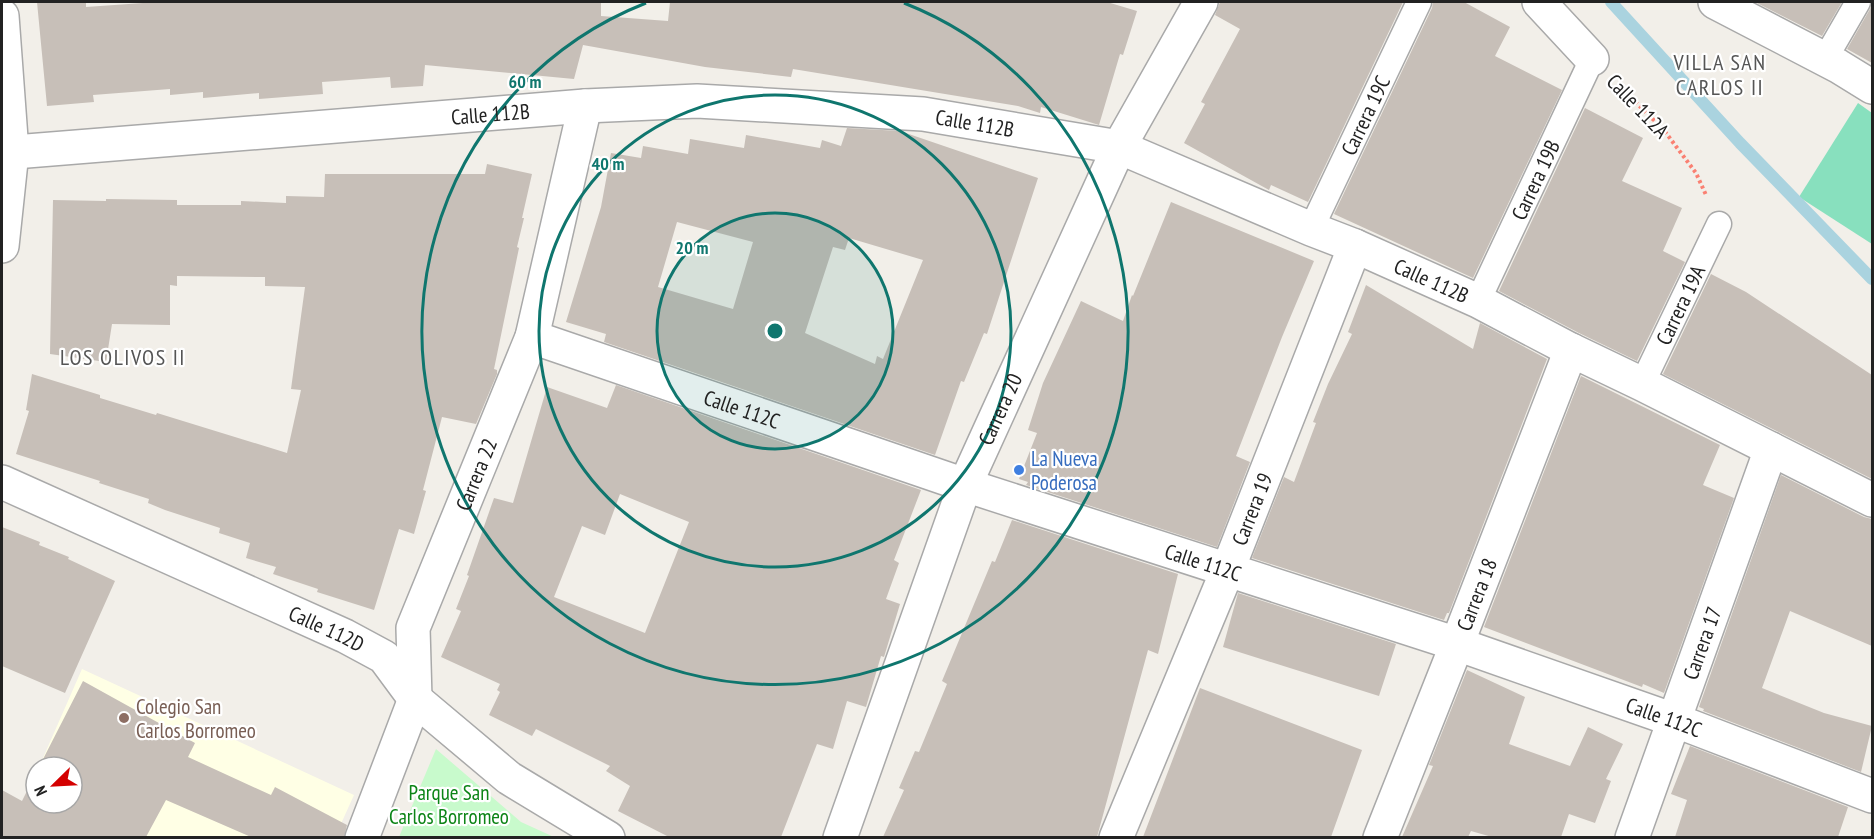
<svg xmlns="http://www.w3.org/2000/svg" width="1874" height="839" viewBox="0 0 1874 839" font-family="'PT Sans Narrow',sans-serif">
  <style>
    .education { fill: #ffffe5 }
    .park { fill: #c8facc }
    .pitch { fill: #88e0be }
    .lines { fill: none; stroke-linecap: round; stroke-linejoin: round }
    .stream { stroke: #aad3df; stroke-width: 12 }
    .building { fill: #c7bfb8; fill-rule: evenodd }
    .lane-casing { stroke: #a9a9a9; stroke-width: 27 }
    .street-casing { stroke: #a9a9a9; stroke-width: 36 }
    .path { stroke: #fa8072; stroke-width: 4; stroke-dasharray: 3 3; stroke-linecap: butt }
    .lane { stroke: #fff; stroke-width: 24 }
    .street { stroke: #fff; stroke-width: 33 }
    .ring { fill: none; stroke: #0f766e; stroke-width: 3 }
    .shop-dot { fill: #3f7fe0; stroke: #fff; stroke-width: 2 }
    .education-dot { fill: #8d6e63; stroke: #fff; stroke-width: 2 }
    .labels { text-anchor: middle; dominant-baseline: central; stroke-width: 4.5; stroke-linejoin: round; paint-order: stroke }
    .street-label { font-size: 21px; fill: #222; stroke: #fff }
    .shop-label { font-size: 21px; fill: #366cbe; stroke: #fff; text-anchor: start }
    .education-label { font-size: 21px; fill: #785e54; stroke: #fff; text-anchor: start }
    .park-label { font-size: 21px; fill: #0c8416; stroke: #fff }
    .neighbourhood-label { font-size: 22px; letter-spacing: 1.5px; fill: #555; stroke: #fff }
    .centre { fill: #0f766e; stroke: #fff; stroke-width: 3 }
    .ring-label { font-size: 18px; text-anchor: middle; font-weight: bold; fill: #0f766e; stroke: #fff; stroke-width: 4.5; stroke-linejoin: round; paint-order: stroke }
  </style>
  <rect width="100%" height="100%" fill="#f2efe9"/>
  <path class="education" d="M82,669L354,795L335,837L8,838L36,774V803H72V767H39Z"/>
  <path class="park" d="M436,749L521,822L554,837H399Z"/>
  <path class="pitch" d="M1858,103L1872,113V244L1799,197Z"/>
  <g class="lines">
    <path class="stream" d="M1611,2L1740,143L1872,279"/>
  </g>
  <path class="building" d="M37,2H86V7L157,2H601V16L668,21L670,2H1107L1137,11L1123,55L1120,54L1099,125L1041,107L1040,113L1018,106L793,69L791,77L705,67L583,45L574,79L425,65L423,86L391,88L390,77L322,82L323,94L259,99V93L203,98V92L170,95V89L93,95L94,102L47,106Z
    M1220,2H1403L1308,202L1271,185L1269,190L1184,143L1205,104L1201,102L1240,29L1215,15Z
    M1433,2H1464L1510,27L1495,56L1562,90L1473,278L1334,214L1432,8Z
    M1755,2H1842L1822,36Z
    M1872,2V63L1847,49L1870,9Z
    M1585,108L1643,138L1622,181L1682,208L1663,251L1685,262L1637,361L1579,333L1499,291Z
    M847,128L900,131L1038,178L987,334L984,333L964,382L961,381L935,455L604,342L606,334L566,322L601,207L611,153L641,158L643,146L688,154L690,139L744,148L746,135L820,148L822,140L841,146ZM677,222L753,242L733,309L658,287ZM849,238L923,260L883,359L877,356L875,364L805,333L833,247L845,250Z
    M487,164L532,174L522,218H524L517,247L519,248L494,369L497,370V374L476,424L442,417L423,490L426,491L414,534L399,529L374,610L317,592L318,589L273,574L276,567L246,558L250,543L219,533L220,528L165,510L148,503L149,499L99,483L100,481L16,454L29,411L26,410L32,374L100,395V398L156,415L157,413L287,453L301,390L291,389L305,287L265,286V277L177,276V286L170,285V325L112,324L106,362L50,354L53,200L106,201V199L177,200V205H241V201L286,203V196L324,197L325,174H485Z
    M1171,202L1314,261L1282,337L1236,456L1250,462L1217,547L1026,485L1028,482L1019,479L1037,433L1028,430L1043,383L1081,301L1123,321L1132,295L1133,296Z
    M1711,274L1746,292L1872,375V479L1663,374Z
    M1366,285L1473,349L1480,323L1547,359L1449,613H1447L1444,620L1252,558L1284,477L1294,482L1316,423L1313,422L1328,384L1352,334L1348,332Z
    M1581,376L1720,445L1703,485L1734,498L1664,693L1643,684L1642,687L1484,627Z
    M616,385L921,490L894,560L899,563L886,599L900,604L884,657L881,656L866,707L847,701L833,749L817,744L781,837H669L618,811L630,786L606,771L610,766L536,729L532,736L489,715L500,692L497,690L500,684L441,657L461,611L456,609L469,576L467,575L494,498L513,503L547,387L607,408ZM620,494L689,522L645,633L554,597L582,526L605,535Z
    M1781,475L1864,517L1872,519V646L1790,611L1762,688L1824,713L1872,726L1861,772L1703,711L1704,709L1699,707Z
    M1012,520L1178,574L1158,654L1148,650L1097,837H883L904,790L899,788L915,751L919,752L947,684L942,681L992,561L995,562Z
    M2,527L40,542L39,545L69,557L68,559L115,581L65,693L2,666Z
    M1238,593L1396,644L1379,696L1223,647Z
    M1467,670L1525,697L1509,744L1570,766L1588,727L1623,744L1606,779L1611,781L1595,823L1569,814L1561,837H1492L1471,831L1468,837H1402L1433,766L1429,765Z
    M83,681L195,743L188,757L271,795L275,787L347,825L344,837H251L166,800L146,837H2V790L22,801L36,773V803H72V767H39Z
    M1200,688L1362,750L1331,837H1143Z
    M1690,746L1848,807L1838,837H1675L1687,800L1671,794Z"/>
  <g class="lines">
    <defs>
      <g id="lane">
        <path d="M1825,59L1858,2"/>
        <path id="s1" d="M1311,229L1419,2"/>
        <path id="s2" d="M1478,301L1592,59"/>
        <path id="s3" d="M1642,384L1719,224"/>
      </g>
      <g id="street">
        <path d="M1539,2L1592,59"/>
        <path d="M1715,2L1838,66L1872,87"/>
        <path d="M2,16L12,152L2,246"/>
        <path id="s4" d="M2,153L585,106L697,101L923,114L1119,147L1311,229L1355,246L1478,301L1571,350L1642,384L1872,500"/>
        <path id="s5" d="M532,337L965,485L1457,644L1674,720L1872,796"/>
        <path id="s6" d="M2,482L345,636L384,657L415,699L509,778L608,838"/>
        <path id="s7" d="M362,838L415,699L413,628L532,337L585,106"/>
        <path id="s8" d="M840,838L965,485L1119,147L1201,2"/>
        <path id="s9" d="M1116,838L1228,569L1355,246"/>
        <path id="s10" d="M1380,838L1457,644L1571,350"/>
        <path id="s11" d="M1632,838L1771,449"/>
      </g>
    </defs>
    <use href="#lane" class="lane-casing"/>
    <use href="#street" class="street-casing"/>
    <path class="path" d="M1618,85L1663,129L1696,173L1706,195"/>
    <use href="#lane" class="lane"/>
    <use href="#street" class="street"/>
  </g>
  <circle cx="775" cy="331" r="118" fill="#0f766e" fill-opacity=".12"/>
  <g class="ring">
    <circle cx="775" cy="331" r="118"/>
    <circle cx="775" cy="331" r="236"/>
    <path d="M904 3A353 353 0 1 1 646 3"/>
  </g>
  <circle class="shop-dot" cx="1019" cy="470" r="6"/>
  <circle class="education-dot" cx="124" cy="718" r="6"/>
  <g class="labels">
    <g class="street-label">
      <text transform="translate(1638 106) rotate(46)">Calle 112A</text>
      <text stroke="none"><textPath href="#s4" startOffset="490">Calle 112B</textPath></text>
      <text stroke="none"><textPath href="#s1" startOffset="126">Carrera 19C</textPath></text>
      <text stroke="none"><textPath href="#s4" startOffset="976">Calle 112B</textPath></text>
      <text stroke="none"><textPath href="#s2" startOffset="134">Carrera 19B</textPath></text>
      <text stroke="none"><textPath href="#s4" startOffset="1462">Calle 112B</textPath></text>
      <text stroke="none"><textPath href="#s3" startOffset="88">Carrera 19A</textPath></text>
      <text stroke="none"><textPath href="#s5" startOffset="222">Calle 112C</textPath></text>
      <text stroke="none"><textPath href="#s8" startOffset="458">Carrera 20</textPath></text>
      <text stroke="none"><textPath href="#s7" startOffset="386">Carrera 22</textPath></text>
      <text stroke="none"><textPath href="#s9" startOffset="356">Carrera 19</textPath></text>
      <text stroke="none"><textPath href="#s5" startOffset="708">Calle 112C</textPath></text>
      <text stroke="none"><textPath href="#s10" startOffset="262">Carrera 18</textPath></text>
      <text stroke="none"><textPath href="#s6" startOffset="356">Calle 112D</textPath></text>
      <text stroke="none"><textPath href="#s11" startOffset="207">Carrera 17</textPath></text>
      <text stroke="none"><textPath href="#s5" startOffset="1194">Calle 112C</textPath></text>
    </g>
    <g class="shop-label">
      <text x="1031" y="458">La Nueva<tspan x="1031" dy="24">Poderosa</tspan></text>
    </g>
    <g class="education-label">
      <text x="136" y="706">Colegio San<tspan x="136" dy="24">Carlos Borromeo</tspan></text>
    </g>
    <g class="park-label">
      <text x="449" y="792">Parque San<tspan x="449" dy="24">Carlos Borromeo</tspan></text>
    </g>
    <g class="neighbourhood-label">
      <text x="1720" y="62">VILLA SAN<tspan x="1720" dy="25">CARLOS II</tspan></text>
      <text x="123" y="357">LOS OLIVOS II</text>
    </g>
  </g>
  <circle cx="775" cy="331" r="9" class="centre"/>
  <g class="ring-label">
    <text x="525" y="88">60 m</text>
    <text x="608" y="170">40 m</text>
    <text x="692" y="254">20 m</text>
  </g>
  <rect width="1874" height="839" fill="none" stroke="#222222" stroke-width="6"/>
  <g transform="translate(54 785) rotate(246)"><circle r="28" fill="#ffffff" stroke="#a7a7a7" stroke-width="1.5"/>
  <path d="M0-4.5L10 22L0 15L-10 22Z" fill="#d40000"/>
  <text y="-9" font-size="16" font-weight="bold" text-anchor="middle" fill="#222222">N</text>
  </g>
</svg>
